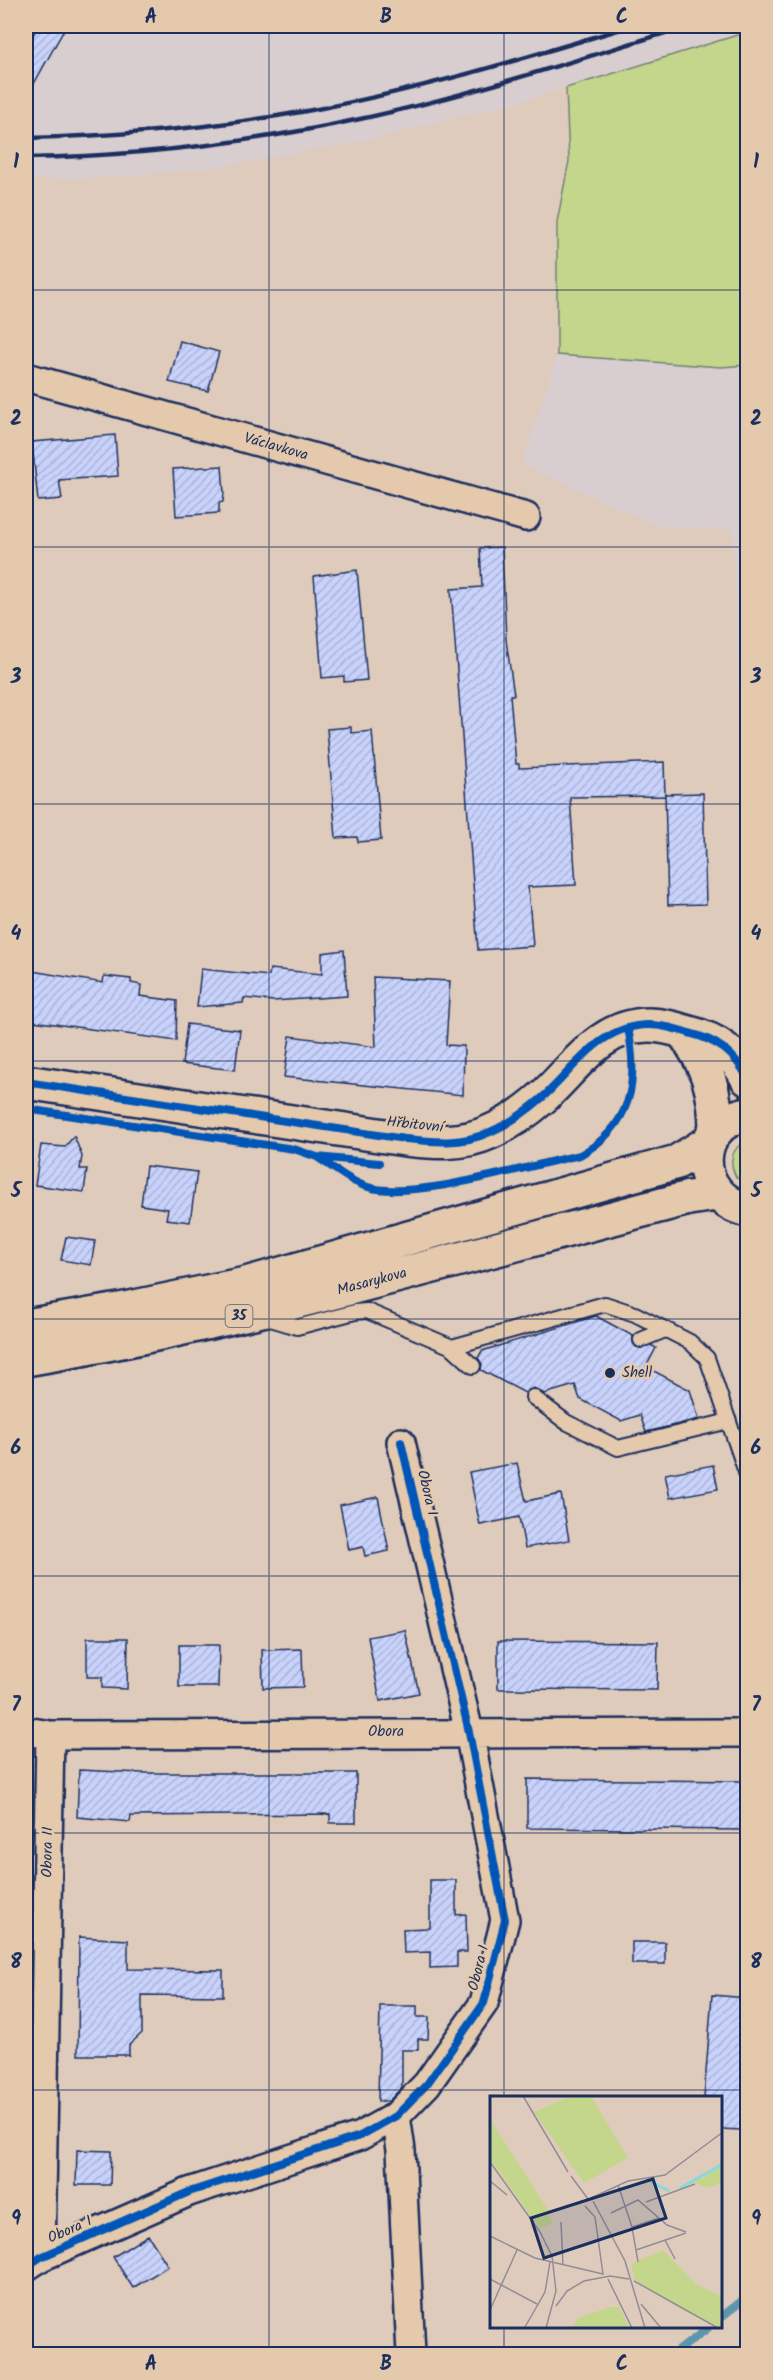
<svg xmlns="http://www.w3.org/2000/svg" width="773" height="2380" viewBox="0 0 773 2380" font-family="Kalam,sans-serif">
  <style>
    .built { fill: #d8cdcf }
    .grass { fill: #c4d68b; stroke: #708274; stroke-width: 1.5 }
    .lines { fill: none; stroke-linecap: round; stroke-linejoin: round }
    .stream { stroke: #5c95ac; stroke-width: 8 }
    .building { fill: url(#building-hatch); stroke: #1b2f5e; stroke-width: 1.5 }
    .service-casing { stroke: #1b2f5e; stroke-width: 18 }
    .minor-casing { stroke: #1b2f5e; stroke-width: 32 }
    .tertiary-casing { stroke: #1b2f5e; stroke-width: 38 }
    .primary-casing { stroke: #1b2f5e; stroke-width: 38 }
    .service { stroke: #e5c9ac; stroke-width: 14 }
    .minor { stroke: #e5c9ac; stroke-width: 27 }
    .tertiary { stroke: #e5c9ac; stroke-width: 33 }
    .primary { stroke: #e5c9ac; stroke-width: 33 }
    .rail { stroke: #1b2f5e; stroke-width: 4.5 }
    .cycleway-casing { stroke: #e5c9ac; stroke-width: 11 }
    .cycleway { stroke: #0057b8; stroke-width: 8 }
    .grid { fill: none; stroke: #1b2f5e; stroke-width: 1.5; stroke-opacity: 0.55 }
    .poi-dot { fill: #1b2f5e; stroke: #e5c9ac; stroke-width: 2 }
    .labels { text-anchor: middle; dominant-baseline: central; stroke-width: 5; stroke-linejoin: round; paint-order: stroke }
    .shield { fill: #e5c9ac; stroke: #585d75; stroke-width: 1.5 }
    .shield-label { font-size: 14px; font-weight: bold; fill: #1b2f5e }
    .street-label { font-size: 15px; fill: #1b2f5e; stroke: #e5c9ac }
    .poi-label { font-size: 15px; fill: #1b2f5e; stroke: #e5c9ac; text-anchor: start }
    .inset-river { fill: none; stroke: #87d9e0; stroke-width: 3 }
    .inset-road { fill: none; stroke: #918d96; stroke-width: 1.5 }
    .view { fill: #1b2f5e; fill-opacity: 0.15; stroke: #1b2f5e; stroke-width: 3 }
    .inset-edge { fill: none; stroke: #1b2f5e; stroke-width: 3 }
    .neatline { fill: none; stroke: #1b2f5e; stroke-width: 2 }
    .grid-label { font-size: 20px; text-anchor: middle; font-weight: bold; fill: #1b2f5e }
  </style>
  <defs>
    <pattern id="building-hatch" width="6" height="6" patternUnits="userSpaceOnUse" patternTransform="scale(1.5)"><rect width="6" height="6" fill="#c8d2fa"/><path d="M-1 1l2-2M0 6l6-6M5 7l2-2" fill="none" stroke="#abb5d9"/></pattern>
  </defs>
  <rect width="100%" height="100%" fill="#dfcbbc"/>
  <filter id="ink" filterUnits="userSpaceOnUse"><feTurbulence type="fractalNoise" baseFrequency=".0167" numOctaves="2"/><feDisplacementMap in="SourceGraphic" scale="12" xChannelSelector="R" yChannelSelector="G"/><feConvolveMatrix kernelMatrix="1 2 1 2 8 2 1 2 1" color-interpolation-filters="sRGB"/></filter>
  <g filter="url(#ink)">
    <path class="built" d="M26,26H747L748,32L533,98L375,139L216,168L98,178L26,180Z
      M557,355L720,367L747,365V937L733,530L658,526L522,465Z"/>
    <path class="grass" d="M747,32V365L721,367L557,355V222L569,161L566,88Z
      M747,1140V1184L736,1177C728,1161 732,1148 747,1140Z"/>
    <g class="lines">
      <path class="stream" d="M720,2318L748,2296
        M674,2354L708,2328"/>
    </g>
    <path class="building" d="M38,26H66L26,98V48Z
      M180,341L219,352L208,391L169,382Z
      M115,435L118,476L59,480L62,499L38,501L32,442Z
      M222,466L224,493L223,502L219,503V513L176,516L173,469Z
      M502,547L506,640L514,695H510L516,764H519V768L664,762L665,796L570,797L576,885L528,887L533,946L478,950L451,589L482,587L480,548Z
      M357,570L367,680L344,682V676L322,678L314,576Z
      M351,727V733L372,731L381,840L358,842L357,837L336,838L327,729Z
      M703,793L706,904L668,905L665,794Z
      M344,950L347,996L273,1001L244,998L243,1003L197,1007L201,969L269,976L270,969L322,974V953Z
      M26,970L103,983L104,976L131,979V983L141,985L140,996L177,1001L176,1041L26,1020Z
      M373,977L450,981L446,1045L464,1046L463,1095L284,1077L290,1036L376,1047Z
      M187,1024L240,1030L235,1070L182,1064Z
      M74,1136L82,1156L80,1169H87L84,1192L35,1185L41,1145L65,1147Z
      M146,1166L197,1172L190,1222L166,1219L168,1209L141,1205Z
      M66,1237L95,1241L91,1265L61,1260Z
      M596,1316L633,1336V1343L636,1347L651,1345L656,1348L646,1367L690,1390L699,1419L646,1432L640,1415L621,1421L580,1399L575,1385L544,1394L534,1388L525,1393L481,1370L482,1364L478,1358L482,1351Z
      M517,1463L526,1501L561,1494L569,1540L525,1548L519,1517L480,1525L469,1472Z
      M713,1465L718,1489L670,1498L665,1474Z
      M378,1497L389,1551L365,1556L363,1547L349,1550L340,1505Z
      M405,1630L419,1693L380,1701L368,1637Z
      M87,1638H128L127,1689L102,1688V1677H87Z
      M498,1641L658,1642L657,1690L498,1689Z
      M179,1645H219L218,1687H179Z
      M302,1649L303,1687L263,1688L262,1650Z
      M79,1770L142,1773H356V1823H330V1814L131,1816L130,1822L77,1817Z
      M527,1779L747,1781V1830L527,1828Z
      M430,1880H456V1915L466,1914L467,1952H457V1967L430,1968V1952L404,1953L403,1929L430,1928Z
      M79,1937L128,1940V1969L223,1970V1996L142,1995V2033L129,2045V2055H78Z
      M632,1942H665V1964H632Z
      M712,1995L747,1998V2054L742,2130L720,2129V2098H704Z
      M380,2006H417V2017H429L428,2039H418V2050H402V2087L389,2101H378Z
      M77,2150L111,2151L110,2185H76Z
      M148,2235L168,2266L133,2288L113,2257Z"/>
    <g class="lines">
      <defs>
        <path id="service" d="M264,1317L297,1327L355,1312L367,1311L452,1347L473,1366
          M641,1340L665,1330
          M452,1347L605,1304L635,1314L690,1342L707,1358L748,1478
          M533,1397L566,1422L618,1448L729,1421"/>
        <path id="minor" d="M26,377L526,517
          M26,1731L50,1735L748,1733
          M396,2116L401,2150L411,2354
          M41,2257L50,1735
          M26,2267L41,2257L189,2192L360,2136L396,2116L427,2084L484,2003L505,1920L469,1732L401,1442"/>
        <path id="tertiary" d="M683,1032C707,1063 716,1091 716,1131
          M26,1082L405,1139C434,1142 462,1145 490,1132C509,1124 527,1111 543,1097C575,1068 600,1025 649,1025C663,1025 676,1029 689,1033C717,1040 735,1053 748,1079"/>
        <path id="primary" d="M748,1114C690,1123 692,1198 748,1210
          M26,1326L125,1309L246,1284L677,1162L709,1142
          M26,1359C251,1321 468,1255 689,1198L717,1194"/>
      </defs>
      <use href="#service" class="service-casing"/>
      <use href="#minor" class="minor-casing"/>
      <use href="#tertiary" class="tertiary-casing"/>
      <use href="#primary" class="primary-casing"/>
      <use href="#service" class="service"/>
      <use href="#minor" class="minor"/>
      <use href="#tertiary" class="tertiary"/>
      <use href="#primary" class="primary"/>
      <path class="rail" d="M26,138C118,136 210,128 301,112C413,92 522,59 631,26
        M26,158C138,156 250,143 360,119C471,95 579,59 688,26"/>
      <defs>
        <path id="cycleway" d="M26,1082L405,1139C434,1142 462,1145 490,1132C509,1124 527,1111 543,1097C575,1068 600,1025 649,1025C663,1025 676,1029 689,1033C717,1040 735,1053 748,1079
          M26,1109L294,1149L317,1157L379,1163
          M317,1157C333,1167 350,1182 368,1187C413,1201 531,1165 580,1155C632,1126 639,1082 628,1028
          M26,2267L41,2257L189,2192L360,2136L396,2116L427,2084L484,2003L505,1920L469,1732L401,1442"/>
      </defs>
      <use href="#cycleway" class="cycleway-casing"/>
      <use href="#cycleway" class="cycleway"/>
    </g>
  </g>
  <path class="grid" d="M269,26V2354M504,26V2098M26,290H748M26,547H748M26,804H748M26,1061H748M26,1319H748M26,1576H748M26,1833H748M26,2090H748M504,2328V2354"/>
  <circle class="poi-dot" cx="610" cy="1373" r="6"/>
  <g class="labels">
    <rect class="shield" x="225.5" y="1305" width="27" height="22" rx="4.5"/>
    <g class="shield-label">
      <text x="239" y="1316">35</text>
    </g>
    <g class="street-label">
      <text transform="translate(276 447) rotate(16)">Václavkova</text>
      <text transform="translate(415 1125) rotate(6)">Hřbitovní</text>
      <text transform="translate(372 1282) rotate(-15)">Masarykova</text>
      <text transform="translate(427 1493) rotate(77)">Obora I</text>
      <text x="386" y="1732">Obora</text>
      <text transform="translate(48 1852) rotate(-89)">Obora II</text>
      <text transform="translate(479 1968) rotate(-76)">Obora I</text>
      <text transform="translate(70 2230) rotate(-24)">Obora I</text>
    </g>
    <g class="poi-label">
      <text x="622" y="1373">Shell</text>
    </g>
  </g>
  <g transform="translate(490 2096)">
    <rect width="232" height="232" fill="#dfcbbc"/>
    <path d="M0,23L58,114L62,128L49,132L0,63ZM215,203L232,211V223L211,215L209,209Z" fill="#c4d68b"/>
    <path d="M232,65V87L216,92L206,87L187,92L214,81ZM173,154L206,188L232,201V211L215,203L209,209L218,219L232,223V232L190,213L145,184L141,168Z" fill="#c4d68b"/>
    <path d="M80,0H101L138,62L94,87L44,16Z" fill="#c4d68b"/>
    <path d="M120,211H129L139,232H82L88,222Z" fill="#c4d68b"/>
    <path class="inset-river" d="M158,84L179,95M190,92L233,68"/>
    <path class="inset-road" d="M33,0L78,76M0,66L50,136L62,160L66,195L56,232M81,80L98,103M0,85L17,99M128,89L142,131L148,166M101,102L138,85L175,79L233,36M103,105L135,165L155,232M156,106L205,88M121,117L148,104L177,129L196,136M71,126L73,169M142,131L169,122M0,140L45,162L113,178L105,121L95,110M175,144L185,163M146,154L196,137M0,183L47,208M118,183L142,232M144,185L228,232M151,208L171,232M66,210L77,195L94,185L120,180L139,183M0,214L27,154M35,231L55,196L60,166"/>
    <path class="view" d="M163,83L176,122L54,162L41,122Z"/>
    <rect width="232" height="232" class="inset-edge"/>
  </g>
  <rect width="773" height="2380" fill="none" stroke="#e5c9ac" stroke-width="66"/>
  <rect x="33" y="33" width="707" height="2314" class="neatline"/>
  <g class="grid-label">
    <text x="151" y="23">A</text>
    <text x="386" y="23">B</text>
    <text x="622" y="23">C</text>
    <text x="16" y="168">1</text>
    <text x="756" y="168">1</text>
    <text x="16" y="425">2</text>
    <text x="756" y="425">2</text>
    <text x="16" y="683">3</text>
    <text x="756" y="683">3</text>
    <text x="16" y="940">4</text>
    <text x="756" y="940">4</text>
    <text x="16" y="1197">5</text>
    <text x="756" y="1197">5</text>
    <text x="16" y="1454">6</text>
    <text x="756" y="1454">6</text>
    <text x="16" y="1711">7</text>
    <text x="756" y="1711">7</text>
    <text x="16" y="1968">8</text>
    <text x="756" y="1968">8</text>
    <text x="16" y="2225">9</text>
    <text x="756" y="2225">9</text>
    <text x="151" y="2370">A</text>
    <text x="386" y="2370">B</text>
    <text x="622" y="2370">C</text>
  </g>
</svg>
